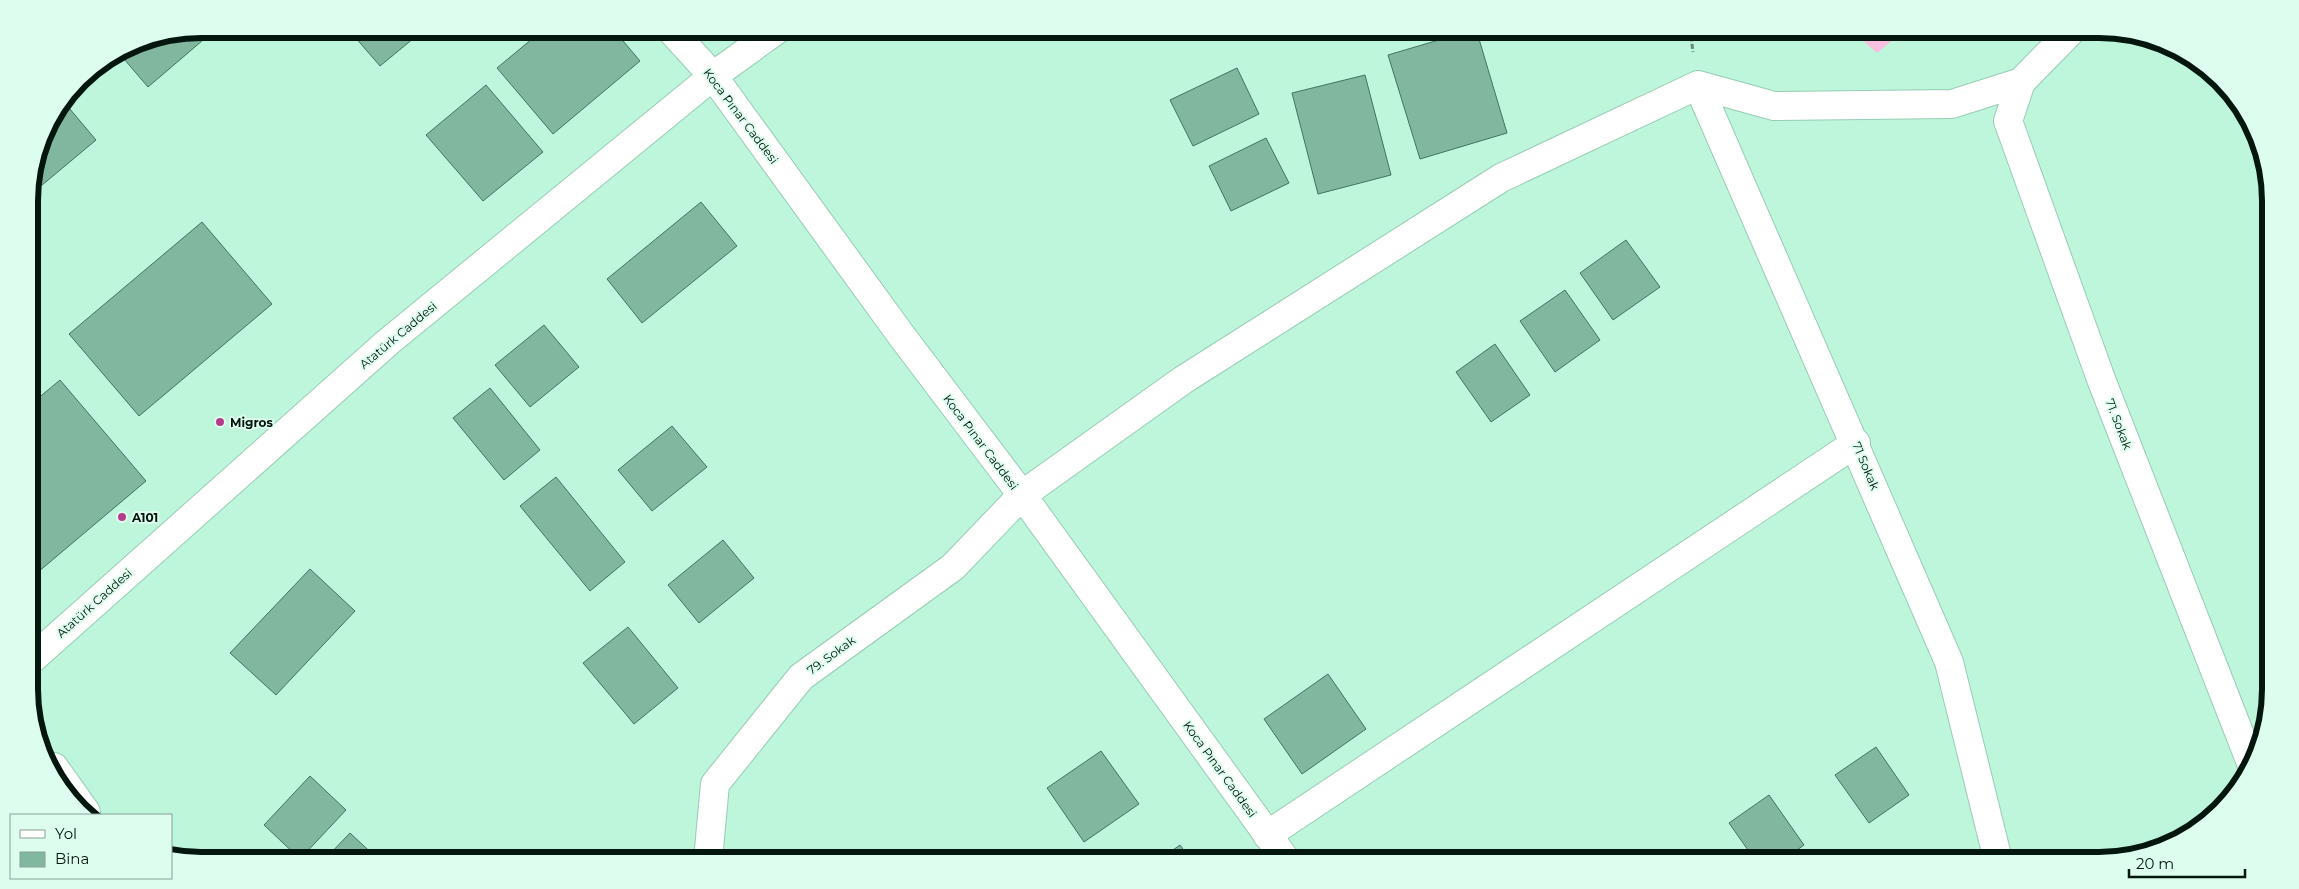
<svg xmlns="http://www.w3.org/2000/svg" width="2299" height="889" viewBox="0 0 2299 889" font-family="Montserrat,sans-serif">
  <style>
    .green { fill: #f8bfde }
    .building { fill: #81b79f; stroke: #40745e }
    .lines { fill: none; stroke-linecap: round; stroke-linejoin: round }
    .minor-casing { stroke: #96cdb4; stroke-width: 30 }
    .major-casing { stroke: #96cdb4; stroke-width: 30 }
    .path { stroke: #648b7a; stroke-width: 3; stroke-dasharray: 5 2.5; stroke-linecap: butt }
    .minor { stroke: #fff; stroke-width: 28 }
    .major { stroke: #fff; stroke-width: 28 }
    .poi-dot { fill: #b73b8b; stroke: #ddfeee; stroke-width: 2 }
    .labels { text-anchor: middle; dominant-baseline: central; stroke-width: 4; stroke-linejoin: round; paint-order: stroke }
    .street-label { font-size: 12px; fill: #03170f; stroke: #ddfeee }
    .poi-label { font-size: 12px; font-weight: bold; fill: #03170f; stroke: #ddfeee; text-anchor: start }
    .rim { fill: none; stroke: #03170f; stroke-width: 6 }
  </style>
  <rect width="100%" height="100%" fill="#bef6dc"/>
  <path class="green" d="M1850,29H1906L1877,53Z"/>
  <path class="building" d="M200,29H216L148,87L118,52L135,42Z
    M348,29H425L380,66Z
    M544,29H613L640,61L553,134L497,68Z
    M1476,29L1507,133L1420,159L1388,55Z
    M1237,68L1259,114L1193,146L1170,100Z
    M1365,75L1391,175L1318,194L1292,93Z
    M486,85L543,152L483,201L426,135Z
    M64,102L96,140L29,196V189L47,124Z
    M1266,138L1289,183L1231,211L1209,166Z
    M701,202L737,246L642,323L607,279Z
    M202,222L272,304L139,416L69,334Z
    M1626,240L1660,287L1613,320L1580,273Z
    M1565,290L1600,340L1555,372L1520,321Z
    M544,325L579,367L530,407L495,365Z
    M1495,344L1530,395L1491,422L1456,372Z
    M60,380L146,481L31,578L30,405Z
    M490,388L540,450L504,480L453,418Z
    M672,426L707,467L652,511L618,470Z
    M556,477L625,562L590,591L520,506Z
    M723,540L754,578L699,623L668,585Z
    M310,569L355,611L276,695L230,653Z
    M628,627L678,688L634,724L583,663Z
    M1328,674L1366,729L1302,774L1264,719Z
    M1876,747L1909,795L1869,823L1835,775Z
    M1101,751L1139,804L1084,842L1047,788Z
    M310,776L346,810L300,859L264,825Z
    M1769,795L1804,845L1783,860H1755L1729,823Z
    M350,833L379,860H324Z
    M1180,845L1191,860H1159Z
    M1478,849L1487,860H1462Z"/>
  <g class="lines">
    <defs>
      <path id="minor" d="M670,29L713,76L901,335L1022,495L1286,860
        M2021,82L2008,121L2101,379L2251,763
        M1698,85L1949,662L1998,860
        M54,767L86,812
        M1267,835L1856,443
        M708,860L715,784L801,677L953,567L1022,495L1183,380L1501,178L1698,85L1774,106L1952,104L2021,82L2073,29"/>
      <path id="major" d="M32,659L388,342L713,76L778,29"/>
    </defs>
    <use href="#minor" class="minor-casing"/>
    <use href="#major" class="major-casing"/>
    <path class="path" d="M1690,29L1693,52"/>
    <use href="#minor" class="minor"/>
    <use href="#major" class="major"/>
  </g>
  <g class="poi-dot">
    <circle cx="220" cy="422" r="5"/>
    <circle cx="122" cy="517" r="5"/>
  </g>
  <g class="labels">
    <g class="street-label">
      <text transform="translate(741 116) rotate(53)">Koca Pınar Caddesi</text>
      <text transform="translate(398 335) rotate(-40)">Atatürk Caddesi</text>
      <text transform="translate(2119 424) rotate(69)">71. Sokak</text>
      <text transform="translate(981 442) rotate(53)">Koca Pınar Caddesi</text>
      <text transform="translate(1866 466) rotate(67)">71 Sokak</text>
      <text transform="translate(94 603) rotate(-42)">Atatürk Caddesi</text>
      <text transform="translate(831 655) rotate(-36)">79. Sokak</text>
      <text transform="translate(1220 769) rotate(54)">Koca Pınar Caddesi</text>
    </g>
    <g class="poi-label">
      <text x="230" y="422">Migros</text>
      <text x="132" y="517">A101</text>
    </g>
  </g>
  <path d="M0 0H2299V889H0ZM201 38H2099A163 163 0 0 1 2262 201V689A163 163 0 0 1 2099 852H201A163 163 0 0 1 38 689V201A163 163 0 0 1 201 38Z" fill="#ddfeee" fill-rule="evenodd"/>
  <path class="rim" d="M201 38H2099A163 163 0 0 1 2262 201V689A163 163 0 0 1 2099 852H201A163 163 0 0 1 38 689V201A163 163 0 0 1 201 38Z"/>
  <rect x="10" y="814" width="162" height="65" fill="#ddfeee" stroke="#86a295"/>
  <rect x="20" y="830" width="25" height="8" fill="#ffffff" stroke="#86a295"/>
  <text x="55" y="839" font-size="15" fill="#03170f">Yol</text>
  <rect x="20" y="852" width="25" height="15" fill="#81b79f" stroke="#86a295"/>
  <text x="55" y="864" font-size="15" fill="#03170f">Bina</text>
  <path d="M2129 869v8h116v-8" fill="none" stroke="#03170f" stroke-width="2.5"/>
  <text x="2136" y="869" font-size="15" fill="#03170f" stroke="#ddfeee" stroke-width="4" paint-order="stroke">20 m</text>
</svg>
